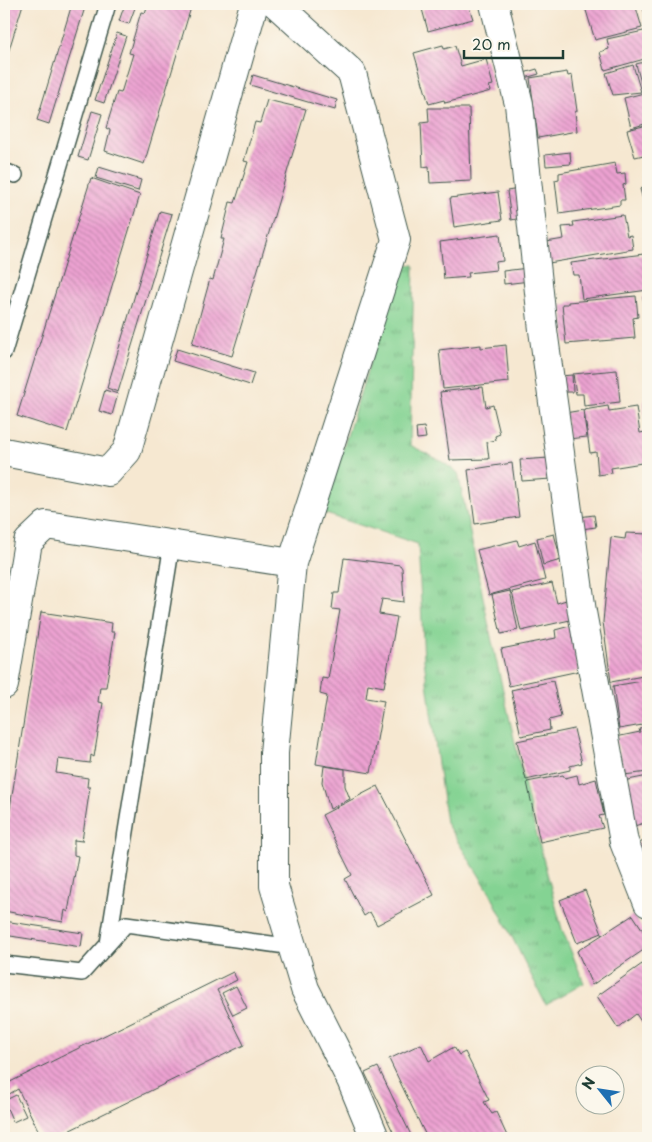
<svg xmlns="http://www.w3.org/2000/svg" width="652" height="1142" viewBox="0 0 652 1142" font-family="'Playpen Sans',sans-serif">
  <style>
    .grass { fill: url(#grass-tufts); stroke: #528864 }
    .building { fill: url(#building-back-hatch) }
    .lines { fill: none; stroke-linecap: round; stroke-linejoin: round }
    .lane-casing { stroke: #3f574c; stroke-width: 18 }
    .street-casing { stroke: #3f574c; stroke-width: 30 }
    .lane { stroke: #fff; stroke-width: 15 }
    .street { stroke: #fff; stroke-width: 28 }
  </style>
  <defs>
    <pattern id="grass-tufts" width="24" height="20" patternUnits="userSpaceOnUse" patternTransform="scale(1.25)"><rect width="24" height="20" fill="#84d393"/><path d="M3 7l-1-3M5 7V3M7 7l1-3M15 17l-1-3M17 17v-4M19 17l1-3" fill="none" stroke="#6bac79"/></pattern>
    <pattern id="building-back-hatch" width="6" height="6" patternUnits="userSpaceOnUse" patternTransform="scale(1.25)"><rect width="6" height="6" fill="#eda2d2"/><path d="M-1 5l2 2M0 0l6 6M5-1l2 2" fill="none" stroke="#bf85ab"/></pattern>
  </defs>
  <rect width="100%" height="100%" fill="#fbf7ec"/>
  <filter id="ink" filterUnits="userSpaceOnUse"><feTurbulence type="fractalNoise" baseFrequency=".02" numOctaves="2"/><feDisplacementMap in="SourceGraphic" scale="10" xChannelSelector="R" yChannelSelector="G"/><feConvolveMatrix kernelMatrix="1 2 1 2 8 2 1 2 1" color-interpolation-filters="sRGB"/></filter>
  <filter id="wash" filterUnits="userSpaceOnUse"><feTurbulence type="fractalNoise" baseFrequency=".0096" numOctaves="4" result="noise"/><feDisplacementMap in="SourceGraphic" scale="20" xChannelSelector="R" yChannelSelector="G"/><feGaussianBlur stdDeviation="1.12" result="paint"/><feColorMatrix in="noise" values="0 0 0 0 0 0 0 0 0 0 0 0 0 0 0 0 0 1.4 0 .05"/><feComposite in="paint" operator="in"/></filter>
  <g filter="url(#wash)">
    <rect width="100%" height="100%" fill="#f6e8d1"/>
    <path class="grass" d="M401,263L414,265L410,445L441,461L458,473L492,642L532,817L562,929L584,983L546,1005L489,891L446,823L424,660L418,544L323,513Z"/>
    <g id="blocks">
      <path class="building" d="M4,4H23L4,66Z
        M72,4H86L49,124L37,120Z
        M125,4L136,5L129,24L119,21Z
        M148,4H192L144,164L105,151L110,130L106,128L117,92L121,93L133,54L129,53L141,12L145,13Z
        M442,4H468L473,19L428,31L422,9Z
        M584,4H635L642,28L595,40Z
        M642,4H648V24Z
        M648,30V58L605,70L600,52L609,49L607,39Z
        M117,33L126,36L104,103L95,100Z
        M443,45L444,49L455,46L461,66L486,59L493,85L489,86L491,91L445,103L444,100L429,104L414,53Z
        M648,61V89L643,91L636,64Z
        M633,65L641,92L613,95L606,73Z
        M537,69L539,74L525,78L524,73Z
        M567,72L568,76L572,75L577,111L575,112L577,131L538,138L530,78Z
        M253,75L337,100L335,110L250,85Z
        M648,92V123L631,128L624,98Z
        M267,100L306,109L232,356L192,344L210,279L213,280L224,239H221L230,202L235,203L248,162L244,161L255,122L260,123Z
        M428,108H469L471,181L430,183L429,166L423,167L421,123L429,122Z
        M92,111L102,114L88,160L78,157Z
        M648,125V154L635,157L627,130Z
        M570,152L571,164L546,166L545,155Z
        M615,163L617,174L625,173L626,184L623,185L625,200H620V205L559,214L555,180L559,179V173Z
        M99,167L141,180L138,191L96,178Z
        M91,178L140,195L67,432L17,416Z
        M648,186V206L645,207L640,189Z
        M519,189L522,218L511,220L507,191Z
        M498,192L502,220L454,227L450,198Z
        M160,211L172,214L118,392L107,388Z
        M623,215L627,236L631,235L633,249L549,263L546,242L564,239L562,227L574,226L573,222Z
        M500,234L503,261L495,262L496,270L468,273L469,277L444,279L440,242Z
        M644,254L646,271L648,270V290L582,299L579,275H573L571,263Z
        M528,268L530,281L504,284L503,271Z
        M636,296L638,317L633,318L635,338L566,344L562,304H568V302Z
        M648,296V315H645L643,297Z
        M481,345V348L506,345L509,382L443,389L439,350Z
        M177,349L254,373L250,385L173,361Z
        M617,370L620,402L584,406L583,394H576L573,374Z
        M572,375L573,392H563L561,376Z
        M483,387L486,407L493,405L500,434L495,436L496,440L487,442L489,459L450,460L440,392Z
        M105,390L118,394L112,415L99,411Z
        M644,401H648V420L645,421Z
        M608,406L609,411L636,407L640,433L645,432L648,462L611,468L612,473L598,475L596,452L590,453L584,410Z
        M583,410L587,437L568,439L565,413Z
        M424,427L426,438L417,439L416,428Z
        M549,458L551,479L522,481L520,460Z
        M512,463L519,517L475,524L468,470Z
        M594,515L596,527L581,529L579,517Z
        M626,533L648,534V675L611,682L603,622L611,537L625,539Z
        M554,534L561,560L543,565L537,538Z
        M517,540L519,546L535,541L545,580L489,595L477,550Z
        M344,558L400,565L402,568L404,602L382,599L379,614L397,617L384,687L368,684L366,698L384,701L371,773L316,764L327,696L320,694L322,678L328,679L340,610L332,609L334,593H339Z
        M552,583L557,603L566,600L570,620L521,631L512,592Z
        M510,591L518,630L501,634L492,595Z
        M41,612L112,623L111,632H115L106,687H100L98,702L103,703L94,757L91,755L90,763L58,759L56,773L88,778L87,787H90L82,841L74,840V855L78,856L68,912L65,910L63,922L4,911V846Z
        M570,626L579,671L509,686L501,649L556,638L555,630Z
        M648,680V724L619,729L613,686Z
        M553,681L561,717L549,720L550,730L521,736L511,690Z
        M648,727V772L624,775L616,737L640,732L639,729Z
        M574,729L582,763L570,766V770L526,780L517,741Z
        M324,766L345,769V786L350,799L330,809L322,782Z
        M563,775L565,778L577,775L579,784L596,779L604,815L599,816L603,828L540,842L527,782Z
        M648,776V822L634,826L623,781Z
        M378,786L434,895L377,925L370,912L364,916L345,879L352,875L322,815Z
        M648,839V862L644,863L637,844Z
        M585,890L602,933L577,943L560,900Z
        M633,915L648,938L644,942L648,947L592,985L577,951Z
        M4,921L83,933L81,947L4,935Z
        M642,964L648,972V1032L636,1014L618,1028L597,996Z
        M233,972L237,980L217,990L244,1045L54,1138H42L18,1089L4,1097V1085Z
        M236,986L247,1008L233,1015L222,993Z
        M421,1044L429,1061L454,1047L459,1055L465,1052L489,1100L484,1102L492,1114L496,1112L508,1138H427L389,1059Z
        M378,1067L411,1135L403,1138H396L365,1073Z
        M16,1095L26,1116L13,1122L4,1101Z"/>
    </g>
  </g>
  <g filter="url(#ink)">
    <use href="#blocks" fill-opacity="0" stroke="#3f574c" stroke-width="1"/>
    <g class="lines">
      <defs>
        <path id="lane" d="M4,171L15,175
          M4,352L108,4
          M108,944L172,544
          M4,964L82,973L126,924L293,947"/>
        <path id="street" d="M276,4L352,73L396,240L292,563L274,753V886L305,989L351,1080L375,1138
          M494,4L519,104L543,330L582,612L624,842L648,903
          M4,452L108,472L127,451L254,4
          M4,685L28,542L46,525L292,563"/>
      </defs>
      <use href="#lane" class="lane-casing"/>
      <use href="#street" class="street-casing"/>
      <use href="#lane" class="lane"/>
      <use href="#street" class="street"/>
    </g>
  </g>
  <rect width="652" height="1142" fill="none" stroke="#fbf7ec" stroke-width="20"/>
  <g transform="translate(600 1090) rotate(300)"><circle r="24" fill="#fbf7ec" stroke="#a3ada2"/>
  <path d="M0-4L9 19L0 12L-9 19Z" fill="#1f6fb2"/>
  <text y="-8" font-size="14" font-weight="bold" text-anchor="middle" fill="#1f3d34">N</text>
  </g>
  <path d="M464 50v8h99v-8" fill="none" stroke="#1f3d34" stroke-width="2.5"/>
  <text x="472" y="50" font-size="15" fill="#1f3d34" stroke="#fbf7ec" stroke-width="4" paint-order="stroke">20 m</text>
</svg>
